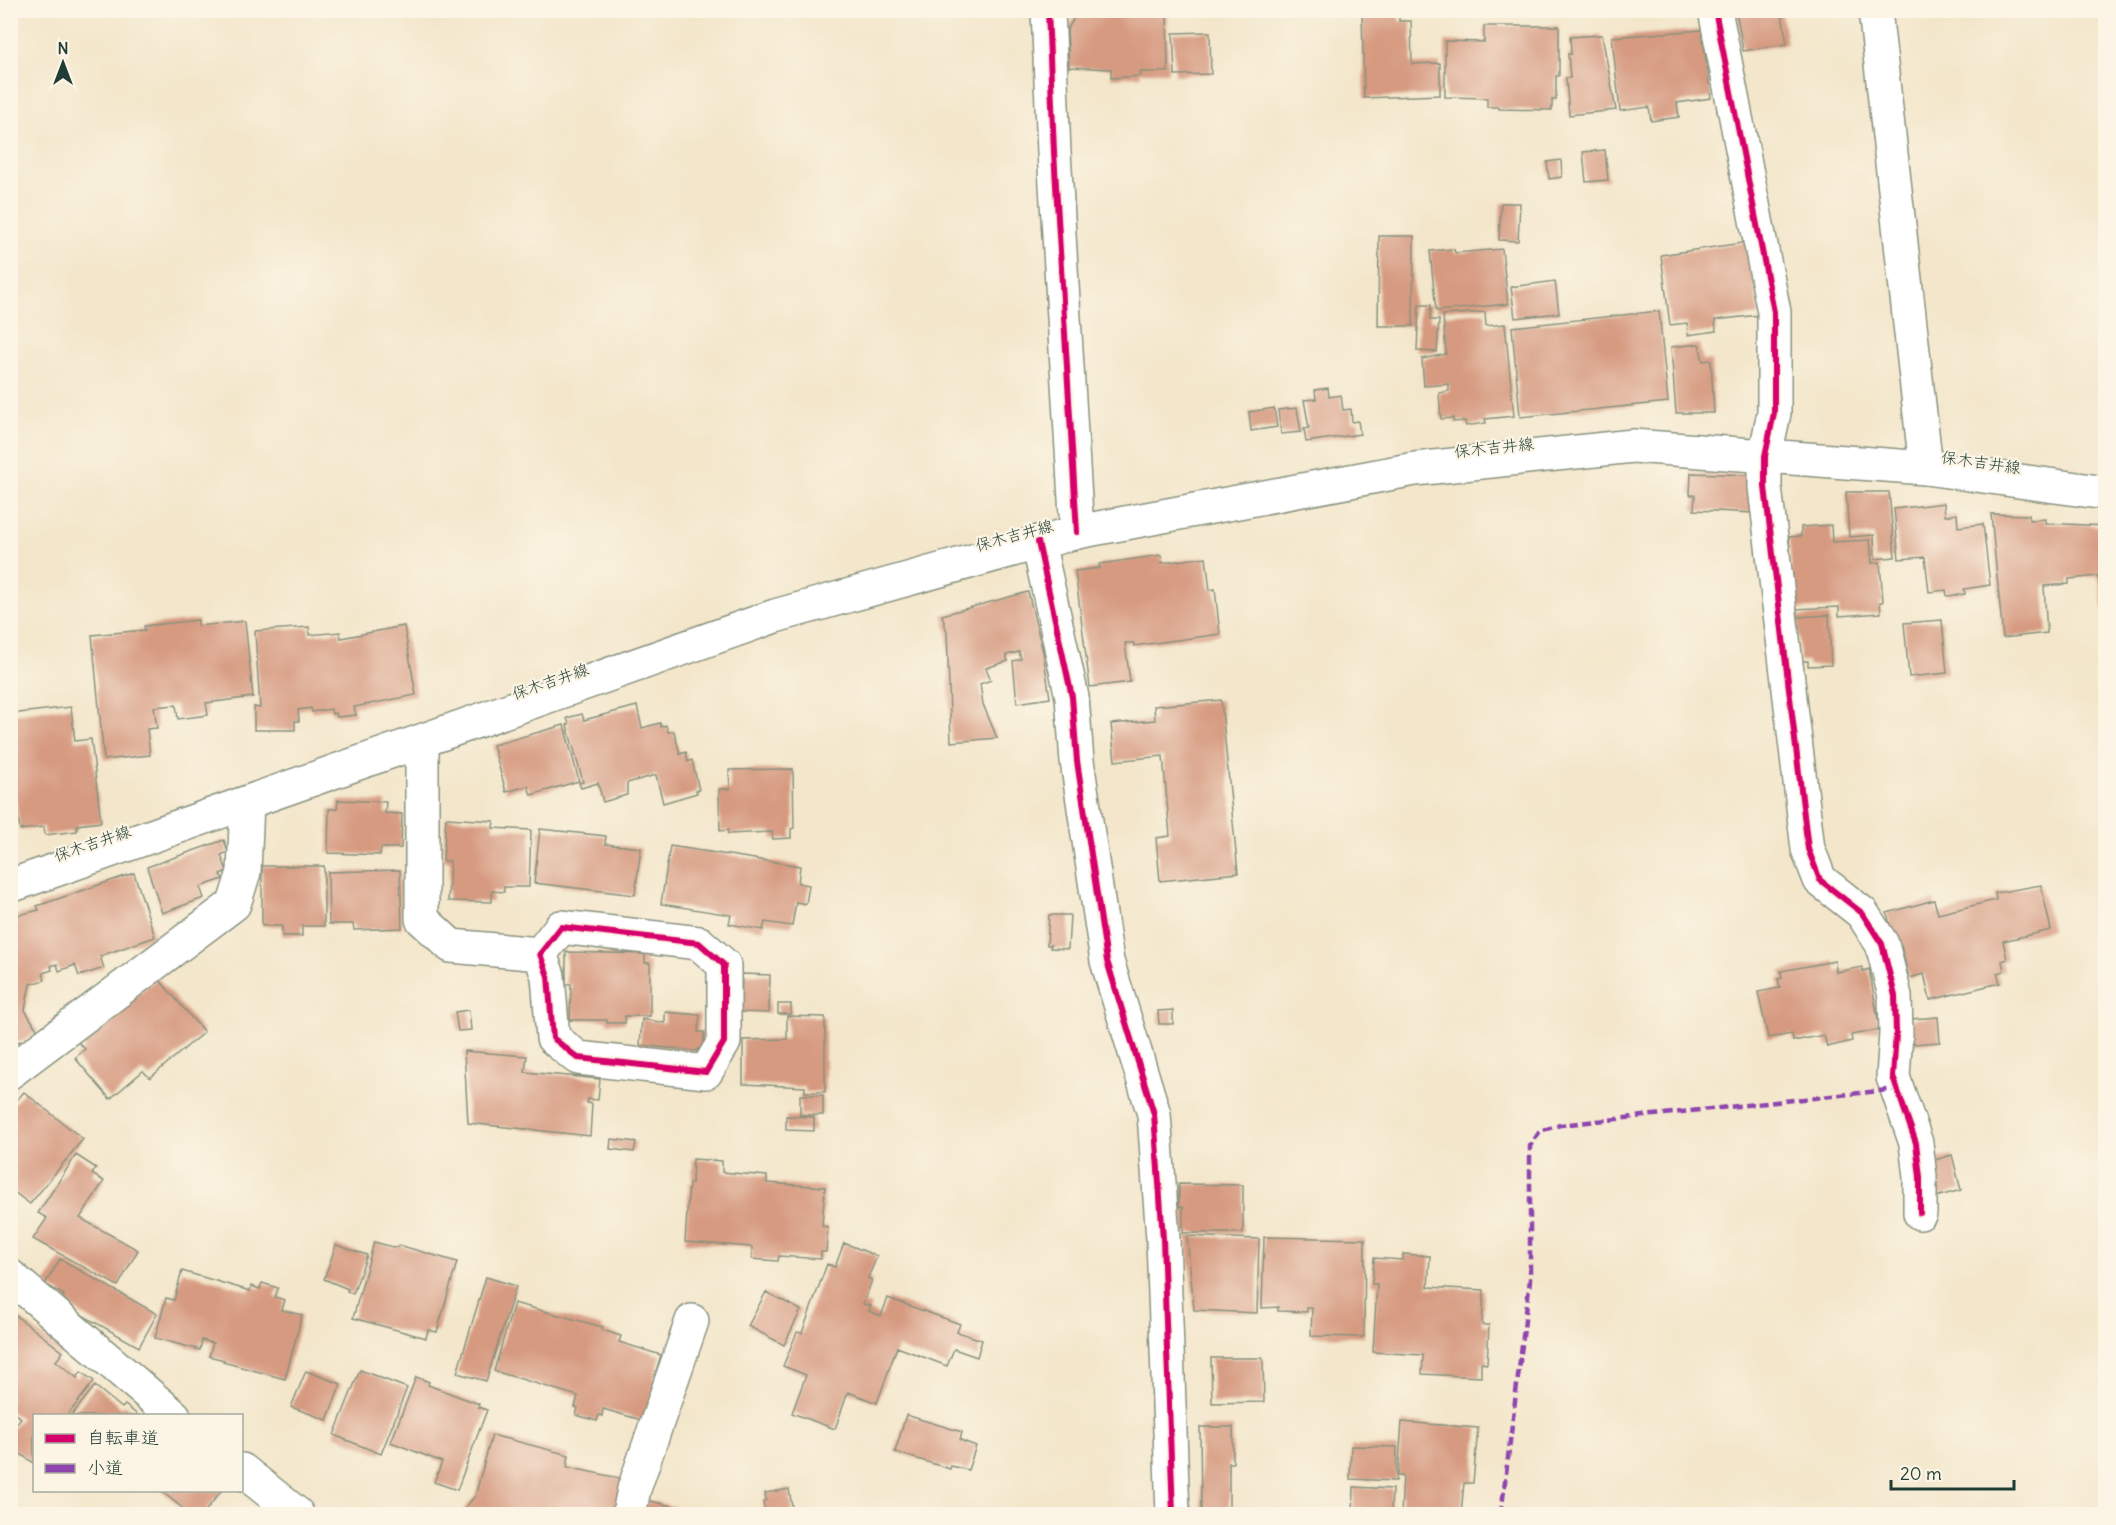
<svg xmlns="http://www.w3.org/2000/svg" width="2116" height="1525" viewBox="0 0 2116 1525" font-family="Delius,'Klee One',sans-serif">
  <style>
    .building { fill: #d69a80 }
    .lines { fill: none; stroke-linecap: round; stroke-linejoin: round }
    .minor-casing { stroke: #89927f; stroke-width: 36 }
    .major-casing { stroke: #89927f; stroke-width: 36 }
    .minor { stroke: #fff; stroke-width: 33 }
    .major { stroke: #fff; stroke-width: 33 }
    .quiet { stroke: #8e44ad; stroke-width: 4.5; stroke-dasharray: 9 4.5; stroke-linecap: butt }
    .cycleway-casing { stroke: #fcf5e5; stroke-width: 10 }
    .cycleway { stroke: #d6006c; stroke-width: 6 }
    .labels { text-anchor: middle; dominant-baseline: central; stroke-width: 4.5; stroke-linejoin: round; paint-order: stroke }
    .street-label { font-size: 16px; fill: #1f3d34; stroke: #fcf5e5 }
  </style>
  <rect width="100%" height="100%" fill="#fcf5e5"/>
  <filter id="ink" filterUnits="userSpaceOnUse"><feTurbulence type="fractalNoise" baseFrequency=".0167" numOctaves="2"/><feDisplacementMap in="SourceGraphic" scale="12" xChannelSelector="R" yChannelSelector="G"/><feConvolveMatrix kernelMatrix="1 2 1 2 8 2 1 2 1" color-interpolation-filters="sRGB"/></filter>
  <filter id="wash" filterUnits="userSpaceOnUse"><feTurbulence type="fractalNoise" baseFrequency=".008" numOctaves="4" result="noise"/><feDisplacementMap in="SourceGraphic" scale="24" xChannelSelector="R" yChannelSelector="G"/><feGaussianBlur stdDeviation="1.35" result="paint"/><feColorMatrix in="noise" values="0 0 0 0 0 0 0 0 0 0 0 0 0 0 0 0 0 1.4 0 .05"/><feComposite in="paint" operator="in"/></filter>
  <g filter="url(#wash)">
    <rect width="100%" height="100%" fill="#f3e6ca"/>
    <g id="blocks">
      <path class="building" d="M1167,10L1168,72H1140L1141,76L1111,78V69L1069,67L1067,30L1074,18V16L1082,11V14L1092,16V11Z
        M1362,10H1399V21H1411L1412,64L1440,63V95L1364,98Z
        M1736,10H1790L1782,14L1787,44L1743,51Z
        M1484,26H1559V76H1556V100H1552V110L1499,109V107H1487V98L1445,97V41L1484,42Z
        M1702,30L1711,98L1677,103L1679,117L1651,121L1649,107L1620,111L1612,37Z
        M1210,32L1211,74L1175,75L1173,33Z
        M1602,35L1616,110L1569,115L1566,78H1570L1568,54H1571L1570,37Z
        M1605,150L1608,180L1586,182L1583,152Z
        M1561,160L1562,177L1549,179L1547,162Z
        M1501,203H1520L1518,241L1499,240Z
        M1379,236H1414L1413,326H1378Z
        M1748,242L1759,315L1715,320L1716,331L1688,335L1687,323L1670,325L1661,255Z
        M1454,249L1455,253L1502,249L1508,304L1436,311L1430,251Z
        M1555,281L1559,313L1515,318L1511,287Z
        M1419,305H1431L1430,320H1439L1437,352L1417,351Z
        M1659,311L1668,402L1520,417L1512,327Z
        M1485,312L1486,326L1505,324L1514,416L1485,419L1486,423L1466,426L1465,421L1453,422V418L1441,419L1439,393L1449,391V384L1424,386L1422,359L1446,354L1443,315Z
        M1699,344L1703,361L1711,360L1714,413H1676L1671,347Z
        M1328,388L1329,397L1341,395L1343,410L1351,409L1352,422L1358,421L1360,434L1306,442L1304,429L1309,428L1304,400L1316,399L1315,390Z
        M1274,408L1277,427L1251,431L1249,412Z
        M1297,408L1301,432L1281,434L1278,410Z
        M1691,473L1749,475L1754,513L1694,510L1695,495H1690Z
        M1846,492H1889L1895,557L1875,559L1874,535L1849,537Z
        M1944,503L1945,516L1957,514L1958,527L1983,524L1990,585L1964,589L1965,594L1947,596L1946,590L1929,592L1925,557L1899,559L1894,509Z
        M1991,514L2029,515V520L2045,519V523L2106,526V626L2098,576L2069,579V584L2044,586L2047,633L2003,638Z
        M1831,525L1832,542L1870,540L1872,563L1880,562L1883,602H1880L1881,613L1839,616V607L1794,609L1789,537L1801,536V527Z
        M1161,555L1162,563L1206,557L1210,590L1215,589L1220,634L1134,646V643H1125L1130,682L1090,687L1075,571L1100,568L1099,564Z
        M1028,592L1043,652L1050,698L1017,703L1013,661L1021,659L1019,652L1006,655L1008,661L986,668L991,680L980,684L983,704L997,738L951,742L947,632L942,615Z
        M1829,615L1831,665L1808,666V661H1800L1798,617Z
        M198,620V626L245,621L253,697L206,703L208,715L178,719L176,705L154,707L157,728L147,729L150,755L104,760L92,635L145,630L144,626Z
        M1942,620L1947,673L1909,677L1904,623Z
        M404,626L416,695L354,707L356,715L337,717L336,713L332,714L331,709L312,712L311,708L298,710L299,721H295V730H254V707L260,708L255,631L309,627V635L340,632L341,638Z
        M1221,700L1238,873L1160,881L1156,838L1170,836L1163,756L1115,761L1111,724L1155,720L1154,706Z
        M637,706L642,728L660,723L661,727L666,725L668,732L674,731L680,754L686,752L688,762L692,760L699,790H696L697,793L663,803L656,775L627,783V795L603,802L598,783L581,788L579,783L583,782L567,725L569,724L567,718L582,714L584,720Z
        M71,707L75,741L91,739L101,822L77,825V831L45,835L44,827L20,830L10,757V714Z
        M564,725L579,781L531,795L528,786L506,792L493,745Z
        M793,769L794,828L791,829V838L773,839L772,832L728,834V830L720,831L719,789H730L729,770Z
        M338,800L386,802L385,813L402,814L401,848H381L380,855L328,853L329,809H337Z
        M446,818L494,821L493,828L531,830L529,887H504V892L492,891V902L448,901L450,861H443Z
        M540,829L606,836L605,844L641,848L635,895L534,883Z
        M224,840L228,852L221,855L227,871L220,874L223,879L200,887L204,898L162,913L147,867Z
        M670,846L800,866L798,883L809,885L806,904L796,902L792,926L765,922L763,930L729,924L731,915L661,904Z
        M262,866H324V926H302V936H282V926H262Z
        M400,870L402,928L354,930L353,924H329L328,872Z
        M134,873L155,937L100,956L104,968L79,976L75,965L59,971L57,964L51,966L52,970L43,973L45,980L30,984L25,1010L38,1031L23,1041L10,1043V917L39,910L37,906Z
        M2041,885L2051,930L2003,941L2007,959L2002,961L2004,971L1997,973L2000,983L1930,1000L1924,974L1909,978L1901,946L1898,947L1895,933H1892L1887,913L1934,900L1938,914L1996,900L1995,893Z
        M1049,915H1070L1068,949L1050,948L1051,945H1047Z
        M566,952L645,954V963H650V1016H625V1023H607V1020H570L571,984H566Z
        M1835,961L1836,972L1862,967L1863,971L1869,969L1880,1030L1851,1035L1852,1041L1827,1047L1824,1035L1793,1041L1792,1034L1768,1038L1758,992L1780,988L1778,979L1782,978L1781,971Z
        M742,974L770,975L769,1013L741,1012Z
        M158,978L204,1032L150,1078L143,1071L110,1099L75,1058L85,1049L77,1041Z
        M778,1004H791V1014H778Z
        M469,1010L471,1030L458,1031L455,1012Z
        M1173,1010V1024H1159L1158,1011Z
        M665,1012L700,1015L698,1032H704V1045L696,1051L640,1045L642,1019L665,1023Z
        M787,1016L825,1017V1092H805V1087L743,1084V1040L787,1039Z
        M1938,1017L1940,1042L1913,1044L1911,1019Z
        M464,1051L527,1056L525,1072L600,1079L598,1100L588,1099L587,1103L592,1104L590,1136L468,1123Z
        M24,1092L83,1139L30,1204L10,1189V1108Z
        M800,1095H823V1115H800Z
        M786,1116L814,1117V1131L786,1130Z
        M611,1139L636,1142L634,1152L610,1149Z
        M76,1155L96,1168L92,1174L104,1181L80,1218L138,1250L118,1286L33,1239L47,1218L38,1213Z
        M1952,1155L1961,1190L1932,1198L1924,1163Z
        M693,1159L722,1161V1172L767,1176V1183L825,1187L822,1226L828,1227L826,1252H821V1259L779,1256L778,1261L752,1259V1247L685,1242L689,1183H692Z
        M1179,1184L1243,1185V1233H1183V1207H1179Z
        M1187,1236L1259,1239L1257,1313L1194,1310Z
        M1264,1237L1365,1239L1364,1337L1311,1336L1312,1308H1307V1312L1278,1311V1307L1262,1308Z
        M374,1242L397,1248L399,1245L457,1262L437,1332L428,1330L426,1338L353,1318Z
        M844,1243L877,1256L868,1278L872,1280L863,1304L871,1306L869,1311L881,1316L888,1298L960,1324L957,1332L982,1340L977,1357L954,1349L947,1366L897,1347L877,1403L848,1392L835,1429L792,1413L806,1375L783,1366L797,1332L802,1333L827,1264L835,1267Z
        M336,1245L367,1255L353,1294L347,1291L348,1289L324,1279Z
        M1403,1254L1430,1256L1428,1287L1484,1290L1482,1325H1489L1487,1364L1481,1363V1377L1422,1374L1423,1355L1373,1352L1377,1284H1372L1374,1258L1403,1260Z
        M60,1259L157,1314L139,1347L82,1315L63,1298L64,1295L45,1284Z
        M182,1271L250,1291L251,1286L260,1289L262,1283L278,1288L275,1297L285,1300L282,1310L302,1315L285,1379L223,1362L224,1360L209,1356L213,1343L202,1340L200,1350L155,1338L166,1298L174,1300Z
        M486,1277L516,1286L486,1381L457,1373Z
        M766,1292L801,1310L784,1345L748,1326Z
        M514,1303L603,1327L602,1330L621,1336L619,1342L661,1355L654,1378L658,1379L645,1421L603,1409L602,1416L599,1415L597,1421L576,1415L578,1408L575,1407L578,1396L494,1371Z
        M10,1311L63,1352L56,1361L77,1378L81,1372L94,1381L67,1416H34V1463L10,1447V1432L21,1418L10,1411Z
        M1211,1358H1263L1264,1402L1212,1403Z
        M360,1370L407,1388L381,1454L334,1435Z
        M306,1371L341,1384L327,1420L291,1407Z
        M416,1377L429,1382L428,1385L479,1404L478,1407L487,1410L457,1490L434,1482L442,1462L391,1442Z
        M95,1386L122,1408L125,1405L139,1416H71Z
        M906,1415L962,1432L960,1440L976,1446L968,1470L951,1466L950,1469L895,1452Z
        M1402,1422L1478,1428L1473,1483H1464L1461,1514H1401L1403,1476H1398Z
        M1200,1427H1233V1463H1229V1514H1201Z
        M492,1435L569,1455L567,1467L624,1479L618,1514H460L475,1496Z
        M1351,1446L1397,1447L1396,1481L1350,1479Z
        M1354,1487L1392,1489L1391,1514H1353Z
        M789,1489L793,1513L765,1514L763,1501L766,1500L765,1493Z
        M160,1490H222L203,1514H190Z
        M646,1500L706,1514H643Z"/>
    </g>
  </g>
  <g filter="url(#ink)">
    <use href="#blocks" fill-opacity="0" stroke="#89927f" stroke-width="1.5"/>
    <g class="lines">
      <defs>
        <path id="minor" d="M1048,10L1054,152L1077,532
          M1715,10L1774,312V413L1765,456V487L1808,849L1820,880L1862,913L1882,944L1895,996L1896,1033L1893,1077L1916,1143L1920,1177V1213
          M1875,10L1926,468
          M1038,542L1072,697L1077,761L1107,961L1154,1114L1163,1239L1173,1514
          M422,741V919L451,946L540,954
          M561,927L699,943L724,965V1042L706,1072L578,1058L553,1038L548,976L540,954Z
          M10,1072L234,904L244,872L247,803
          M10,1276L174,1416
          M242,1470L297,1514
          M629,1514L634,1489L692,1321"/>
        <path id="major" d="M10,886L775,616L1077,532L1415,469L1633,446L1926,468L2106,493"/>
      </defs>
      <use href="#minor" class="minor-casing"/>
      <use href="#major" class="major-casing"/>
      <use href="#minor" class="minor"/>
      <use href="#major" class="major"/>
      <path class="quiet" d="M1501,1514L1530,1280V1146L1540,1131L1560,1125L1897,1089"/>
      <defs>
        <path id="cycleway" d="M1048,10L1054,152L1077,532
          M1715,10L1774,312V413L1765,456V487L1808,849L1820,880L1862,913L1882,944L1895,996L1896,1033L1893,1077L1916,1143L1920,1177V1213
          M1038,542L1072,697L1077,761L1107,961L1154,1114L1163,1239L1173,1514
          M561,927L699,943L724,965V1042L706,1072L578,1058L553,1038L548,976L540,954Z"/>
      </defs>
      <use href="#cycleway" class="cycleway-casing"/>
      <use href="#cycleway" class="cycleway"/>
    </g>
  </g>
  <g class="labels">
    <g class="street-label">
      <text transform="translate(1494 447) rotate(-6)">保木吉井線</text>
      <text transform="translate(1981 462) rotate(8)">保木吉井線</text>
      <text transform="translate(1014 535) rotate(-15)">保木吉井線</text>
      <text transform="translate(550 681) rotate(-19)">保木吉井線</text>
      <text transform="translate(92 843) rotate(-19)">保木吉井線</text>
    </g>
  </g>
  <rect width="2116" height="1525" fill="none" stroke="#fcf5e5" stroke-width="36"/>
  <rect x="33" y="1414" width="210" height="78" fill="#fcf5e5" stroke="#a4ab9e" stroke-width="1.5"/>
  <rect x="45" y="1434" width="30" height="9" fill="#d6006c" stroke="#a4ab9e" stroke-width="1.5"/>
  <text x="87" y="1444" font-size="18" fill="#1f3d34">自転車道</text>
  <rect x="45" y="1464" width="30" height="9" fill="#8e44ad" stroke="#a4ab9e" stroke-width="1.5"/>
  <text x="87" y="1474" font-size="18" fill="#1f3d34">小道</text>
  <g transform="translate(63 63)" stroke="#fcf5e5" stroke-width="4.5" paint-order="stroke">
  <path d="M0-4.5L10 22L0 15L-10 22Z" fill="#1f3d34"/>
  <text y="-9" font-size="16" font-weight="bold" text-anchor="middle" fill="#1f3d34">N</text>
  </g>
  <path d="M1891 1480v9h123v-9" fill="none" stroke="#1f3d34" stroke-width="3"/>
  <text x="1900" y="1480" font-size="18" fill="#1f3d34" stroke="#fcf5e5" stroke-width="4.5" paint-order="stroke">20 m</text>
</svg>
